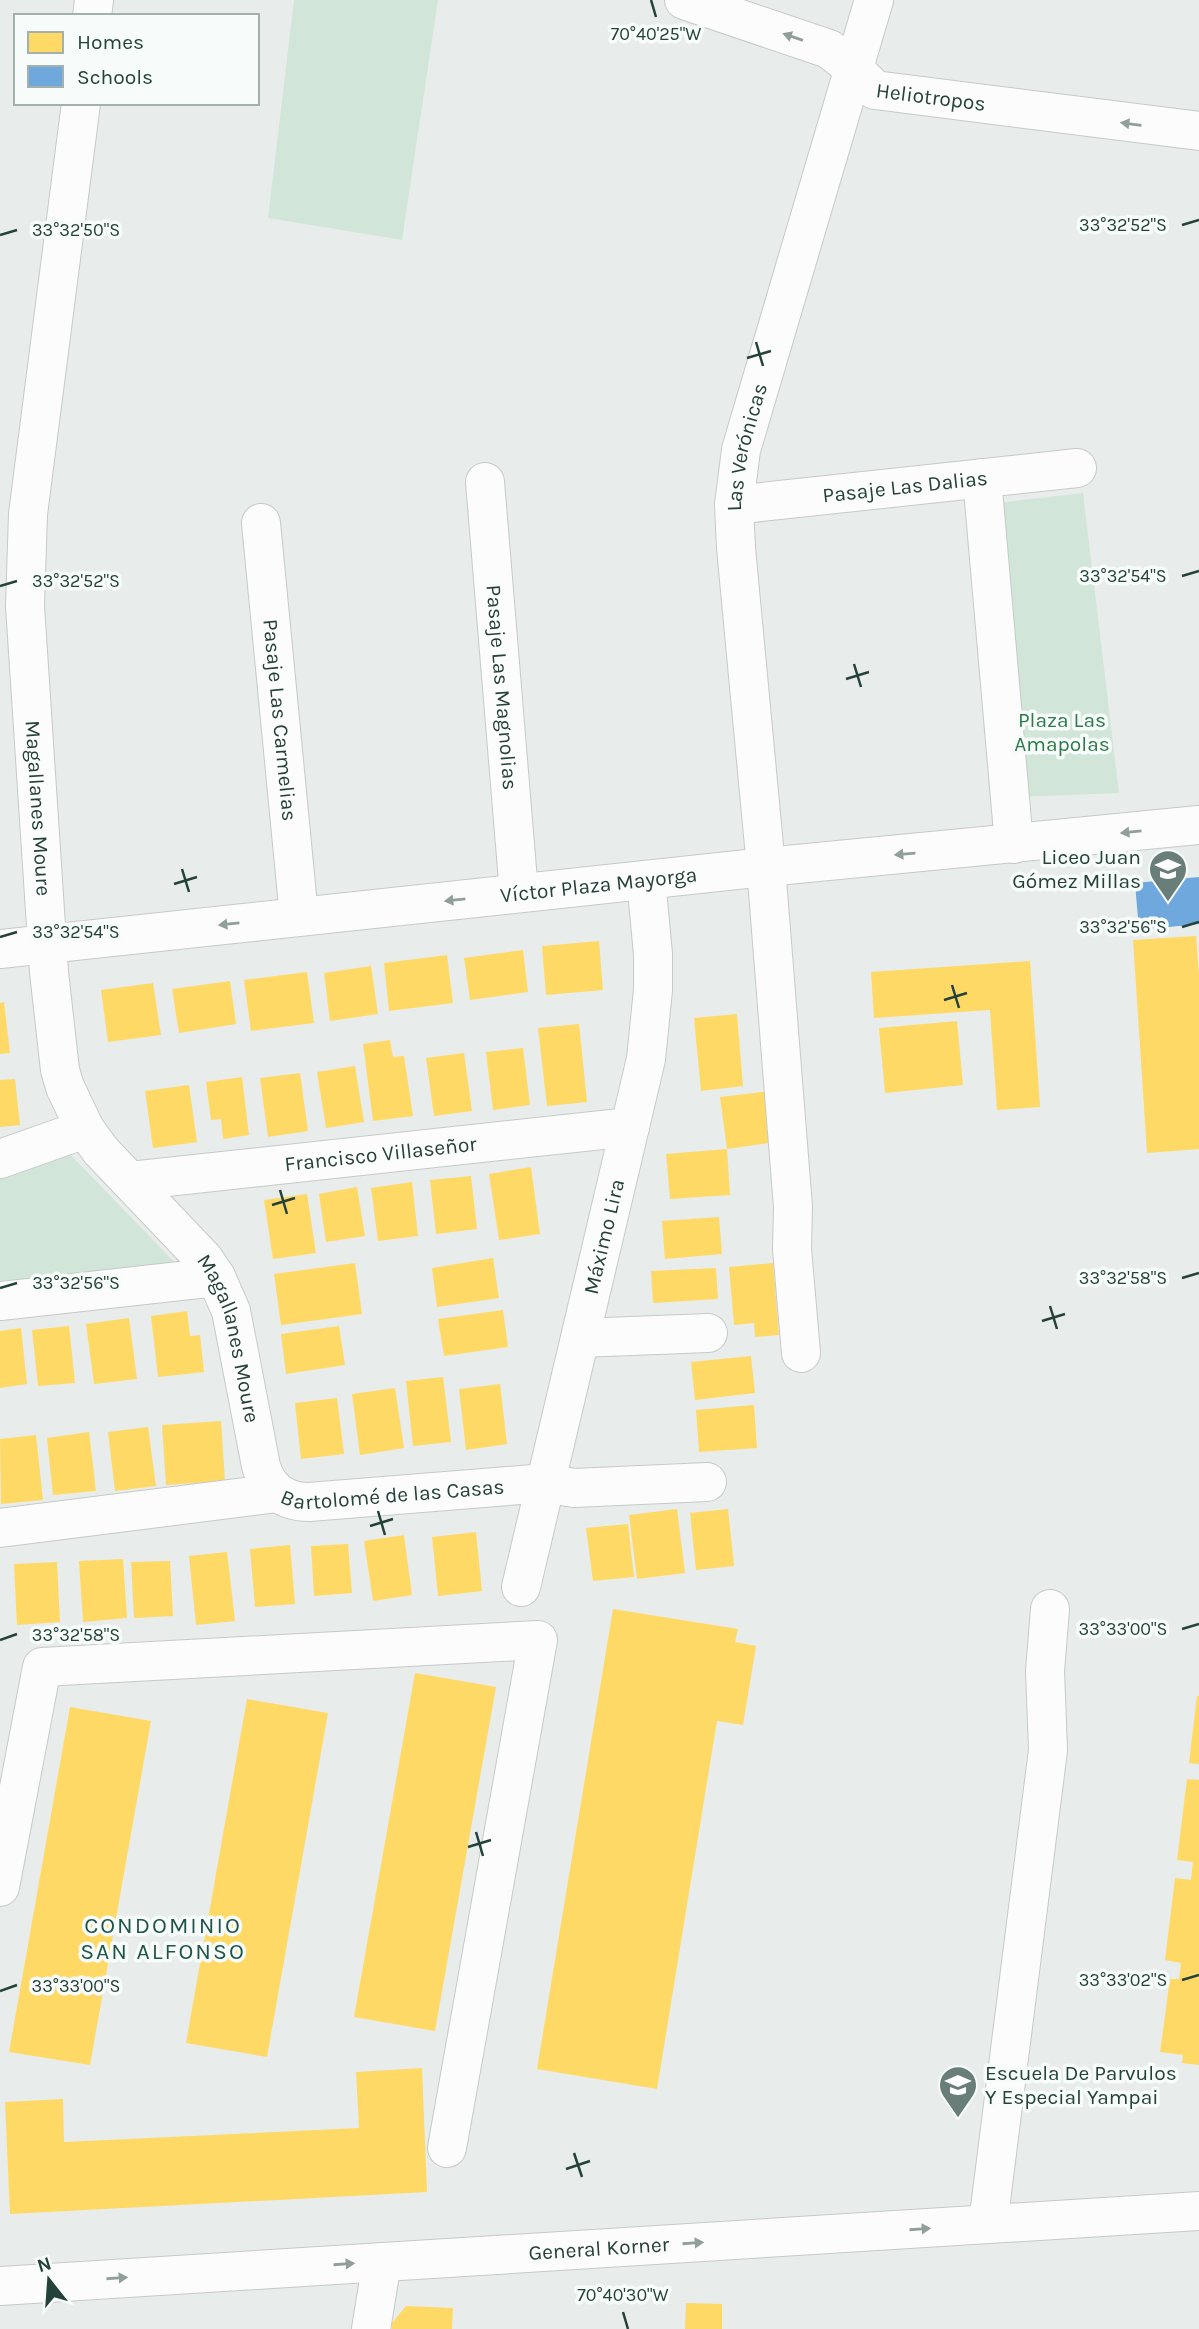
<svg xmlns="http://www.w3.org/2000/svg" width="1199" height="2329" viewBox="0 0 1199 2329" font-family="Karla,sans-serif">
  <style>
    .green { fill: #d1e6d8 }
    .homes { fill: #ffd966 }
    .schools { fill: #6fa8dc }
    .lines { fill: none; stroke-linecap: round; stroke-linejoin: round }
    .minor-casing { stroke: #c5cac8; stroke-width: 40 }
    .minor { stroke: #fcfcfc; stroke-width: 38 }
    .oneway { fill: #909f9b }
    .ticks { fill: none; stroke: #24423a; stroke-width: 2.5 }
    .labels { text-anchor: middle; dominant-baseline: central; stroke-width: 7; stroke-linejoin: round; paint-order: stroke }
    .street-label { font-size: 21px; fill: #24423a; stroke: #f7fbf9 }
    .park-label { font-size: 21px; fill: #2d7a4b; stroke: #f7fbf9 }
    .poi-label { font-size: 21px; fill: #24423a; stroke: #f7fbf9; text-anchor: end }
    .neighbourhood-label { font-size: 23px; letter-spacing: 2px; fill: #1f5548; stroke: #f7fbf9 }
    .ticks-label { font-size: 18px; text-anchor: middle; fill: #24423a; stroke: #f7fbf9; stroke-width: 7; stroke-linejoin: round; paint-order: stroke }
  </style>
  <rect width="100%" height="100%" fill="#e8edeb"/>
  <path class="green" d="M294,0H438L402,240L268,218Z
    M1083,493L1119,793L1020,797L989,504Z
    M65,1149L182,1270L0,1289V1172Z"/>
  <path class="homes" d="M1196,936L1199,974V1149L1147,1153L1133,940Z
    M599,941L603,990L546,995L542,946Z
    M523,950L528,992L470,1000L464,958Z
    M447,955L453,1003L389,1011L384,963Z
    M1030,961L1040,1107L997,1110L990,1010L874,1018L871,972Z
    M371,966L378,1014L330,1021L324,973Z
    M307,972L314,1023L251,1031L244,980Z
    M230,981L236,1024L179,1033L172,989Z
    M153,983L161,1035L108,1042L101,990Z
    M4,1002L10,1053L0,1054V1003Z
    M737,1014L743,1086L701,1091L694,1018Z
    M957,1021L963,1085L885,1093L879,1028Z
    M579,1024L587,1102L547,1106L538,1028Z
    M390,1040L393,1057L404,1056L413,1116L373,1121L363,1044Z
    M523,1048L530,1105L493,1110L486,1052Z
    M464,1053L472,1111L434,1116L426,1058Z
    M355,1066L364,1122L326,1128L317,1072Z
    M300,1073L308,1131L268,1137L260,1078Z
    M242,1077L249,1135L223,1139L221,1119L211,1120L206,1082Z
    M15,1079L20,1125L0,1127V1080Z
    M189,1085L197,1142L153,1148L145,1091Z
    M770,1091L776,1142L727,1149L720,1097Z
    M727,1149L730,1195L670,1199L666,1154Z
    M531,1167L540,1234L499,1240L489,1174Z
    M471,1176L477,1229L436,1234L430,1180Z
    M412,1182L418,1236L378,1241L371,1188Z
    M357,1187L365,1236L326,1242L319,1194Z
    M307,1194L316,1253L273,1259L264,1200Z
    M719,1217L722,1254L665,1259L662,1221Z
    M493,1258L499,1298L437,1307L432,1268Z
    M355,1263L362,1314L281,1325L274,1274Z
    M773,1263L779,1335L755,1337L754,1323L734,1325L729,1267Z
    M716,1268L718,1299L653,1303L651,1271Z
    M503,1310L508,1347L444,1356L438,1319Z
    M187,1311L190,1336L200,1335L204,1372L158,1377L151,1316Z
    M129,1318L137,1379L94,1384L86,1324Z
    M69,1326L75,1383L38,1386L32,1330Z
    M339,1326L345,1365L286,1374L281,1334Z
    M21,1328L27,1384L0,1388V1331Z
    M751,1356L755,1393L695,1400L691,1362Z
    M443,1377L451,1442L413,1446L406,1381Z
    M500,1384L507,1444L466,1450L459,1389Z
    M395,1388L404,1448L360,1455L352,1394Z
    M337,1398L344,1454L301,1459L295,1403Z
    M754,1405L757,1448L699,1452L696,1410Z
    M221,1421L225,1481L166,1485L162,1425Z
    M148,1427L156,1486L115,1491L108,1432Z
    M89,1432L96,1491L53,1495L47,1438Z
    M36,1435L43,1500L1,1504L0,1439Z
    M677,1509L685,1573L637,1579L629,1515Z
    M728,1509L734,1566L696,1570L690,1513Z
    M628,1524L634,1577L593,1581L586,1528Z
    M476,1532L482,1591L438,1596L432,1537Z
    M404,1535L412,1595L373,1601L364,1541Z
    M348,1544L352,1593L314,1596L311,1546Z
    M290,1545L295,1604L255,1607L250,1549Z
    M227,1552L235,1621L196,1625L189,1556Z
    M123,1559L127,1618L83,1622L79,1561Z
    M170,1561L173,1616L134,1618L131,1562Z
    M57,1562L60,1622L17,1625L14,1564Z
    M613,1609L738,1629L735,1642L756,1646L743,1725L717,1721L657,2089L537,2069Z
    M415,1673L496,1687L435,2031L354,2017Z
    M1197,1696H1199V1764L1189,1763Z
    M247,1699L328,1713L267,2057L186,2043Z
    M70,1707L151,1721L90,2065L9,2052Z
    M1187,1779L1199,1780V2065L1182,2063L1183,2055L1160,2052L1170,1979H1179L1181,1963L1165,1960L1175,1878L1191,1880L1193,1862L1177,1860Z
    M422,2068L427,2192L10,2214L5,2102L63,2099L64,2142L359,2128L356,2072Z
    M686,2303L722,2304V2329H685Z
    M406,2306L453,2308L452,2329H392V2323Z"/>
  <path class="schools" d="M1199,877V924L1139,930L1135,883Z"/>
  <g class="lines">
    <defs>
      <g id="minor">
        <path id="s1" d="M684,0L829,49L853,68L875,90L1199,131"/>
        <path d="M92,16L94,0"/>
        <path id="s2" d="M81,103L28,514L25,606L49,972L60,1070L65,1087L85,1129L101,1151L204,1259L216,1277L231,1311L261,1466C268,1490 285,1502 309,1502L545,1483L574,1488L707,1482"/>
        <path d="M982,478L1014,844"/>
        <path id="s3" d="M485,482L519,893"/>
        <path id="s4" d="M734,505L1077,468"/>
        <path id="s5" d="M261,523L299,916"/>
        <path id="s6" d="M0,949L766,867L1199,825"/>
        <path d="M0,1159L85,1129"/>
        <path id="s7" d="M130,1181L630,1127"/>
        <path d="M0,1301L216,1277"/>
        <path d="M580,1338L708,1333"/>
        <path id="s8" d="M801,1353L792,1249L793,1207L766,867L736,548L734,505L741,450L874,0"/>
        <path d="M0,1528L277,1493"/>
        <path id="s9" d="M521,1587L646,1059L653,990V954L646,880"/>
        <path d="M0,1887L42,1667L538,1640L447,2148"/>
        <path d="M988,2224L1048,1750L1045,1671L1050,1609"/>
        <path id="s10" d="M0,2286L1199,2211"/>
        <path d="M371,2329L382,2262"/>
      </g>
    </defs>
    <use href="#minor" class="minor-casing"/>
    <use href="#minor" class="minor"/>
  </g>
  <defs><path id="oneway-solid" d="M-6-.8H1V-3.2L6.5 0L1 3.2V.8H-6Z" transform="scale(1.75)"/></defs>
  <g class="oneway">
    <use href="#oneway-solid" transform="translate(793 37) rotate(-161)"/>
    <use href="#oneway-solid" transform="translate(1131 124) rotate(-173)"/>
    <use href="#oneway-solid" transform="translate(1131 832) rotate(174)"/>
    <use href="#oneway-solid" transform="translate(905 854) rotate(175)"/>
    <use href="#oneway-solid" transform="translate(455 900) rotate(174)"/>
    <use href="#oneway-solid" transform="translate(229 924) rotate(174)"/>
    <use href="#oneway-solid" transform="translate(920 2229) rotate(-4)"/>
    <use href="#oneway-solid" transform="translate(693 2243) rotate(-4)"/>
    <use href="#oneway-solid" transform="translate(344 2264) rotate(-4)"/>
    <use href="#oneway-solid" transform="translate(117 2278) rotate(-4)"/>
  </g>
  <path class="ticks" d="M651,0L656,17M1182,225L1199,220M0,235L17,230M756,342L763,366M747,358L771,351M1182,576L1199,571M0,586L17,581M854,664L861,687M846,679L869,672M182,869L189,892M174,884L197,877M1182,927L1199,922M0,937L17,932M952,985L959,1008M944,1000L967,993M280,1190L287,1214M272,1205L295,1198M1182,1278L1199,1273M0,1288L17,1283M1050,1306L1057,1329M1042,1321L1065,1314M378,1511L385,1535M370,1526L393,1519M1182,1629L1199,1624M0,1640L17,1634M476,1832L483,1856M468,1847L491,1840M1182,1980L1199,1975M0,1991L17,1985M574,2153L582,2177M566,2169L590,2161M623,2312L628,2329"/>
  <defs>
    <symbol id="school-pin" viewBox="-11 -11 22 30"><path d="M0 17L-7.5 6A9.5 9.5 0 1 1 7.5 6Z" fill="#697e78" stroke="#f7fbf9"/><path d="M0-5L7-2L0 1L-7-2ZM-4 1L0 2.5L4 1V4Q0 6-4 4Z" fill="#fff"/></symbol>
  </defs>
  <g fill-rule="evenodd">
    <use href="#school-pin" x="1146" y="847" width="44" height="60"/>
    <use href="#school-pin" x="936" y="2063" width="44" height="60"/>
  </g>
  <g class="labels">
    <g class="street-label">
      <text stroke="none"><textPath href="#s1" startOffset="271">Heliotropos</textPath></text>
      <text stroke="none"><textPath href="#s8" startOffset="910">Las Verónicas</textPath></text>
      <text stroke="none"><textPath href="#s4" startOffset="172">Pasaje Las Dalias</textPath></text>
      <text stroke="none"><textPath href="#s3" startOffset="206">Pasaje Las Magnolias</textPath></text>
      <text stroke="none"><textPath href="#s5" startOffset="198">Pasaje Las Carmelias</textPath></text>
      <text stroke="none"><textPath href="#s2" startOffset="709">Magallanes Moure</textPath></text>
      <text stroke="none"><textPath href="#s6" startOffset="602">Víctor Plaza Mayorga</textPath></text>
      <text stroke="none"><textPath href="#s7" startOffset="252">Francisco Villaseñor</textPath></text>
      <text stroke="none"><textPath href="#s9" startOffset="360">Máximo Lira</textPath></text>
      <text stroke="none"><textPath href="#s2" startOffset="1297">Magallanes Moure</textPath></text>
      <text stroke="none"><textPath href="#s2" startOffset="1578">Bartolomé de las Casas</textPath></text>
      <text stroke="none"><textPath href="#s10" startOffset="600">General Korner</textPath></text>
    </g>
    <g class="park-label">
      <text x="1062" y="720">Plaza Las<tspan x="1062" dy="24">Amapolas</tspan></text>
    </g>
    <g class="poi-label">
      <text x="1141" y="857">Liceo Juan<tspan x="1141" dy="24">Gómez Millas</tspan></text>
      <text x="985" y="2073" text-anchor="start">Escuela De Parvulos<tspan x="985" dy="24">Y Especial Yampai</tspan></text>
    </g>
    <g class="neighbourhood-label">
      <text x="163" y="1925">CONDOMINIO<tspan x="163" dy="26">SAN ALFONSO</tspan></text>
    </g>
  </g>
  <g class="ticks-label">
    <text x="656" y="40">70°40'25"W</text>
    <text x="1123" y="231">33°32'52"S</text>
    <text x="76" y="236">33°32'50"S</text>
    <text x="1123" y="582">33°32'54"S</text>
    <text x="76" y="587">33°32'52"S</text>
    <text x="1123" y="933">33°32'56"S</text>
    <text x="76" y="938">33°32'54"S</text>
    <text x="1123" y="1284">33°32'58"S</text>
    <text x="76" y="1289">33°32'56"S</text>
    <text x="1123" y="1635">33°33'00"S</text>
    <text x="76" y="1641">33°32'58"S</text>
    <text x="1123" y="1986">33°33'02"S</text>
    <text x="76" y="1992">33°33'00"S</text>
    <text x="623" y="2301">70°40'30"W</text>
  </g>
  <rect x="14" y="14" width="245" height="91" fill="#f7fbf9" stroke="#a3b1ad" stroke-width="2"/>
  <rect x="28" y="32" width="35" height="21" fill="#ffd966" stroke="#a3b1ad" stroke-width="2"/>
  <text x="77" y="49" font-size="21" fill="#24423a">Homes</text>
  <rect x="28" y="66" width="35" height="21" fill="#6fa8dc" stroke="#a3b1ad" stroke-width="2"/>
  <text x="77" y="84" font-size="21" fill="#24423a">Schools</text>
  <g transform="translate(49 2280) rotate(343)" stroke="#f7fbf9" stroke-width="5" paint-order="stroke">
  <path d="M0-5L12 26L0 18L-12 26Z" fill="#24423a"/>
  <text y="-10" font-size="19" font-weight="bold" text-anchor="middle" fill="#24423a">N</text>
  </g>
</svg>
